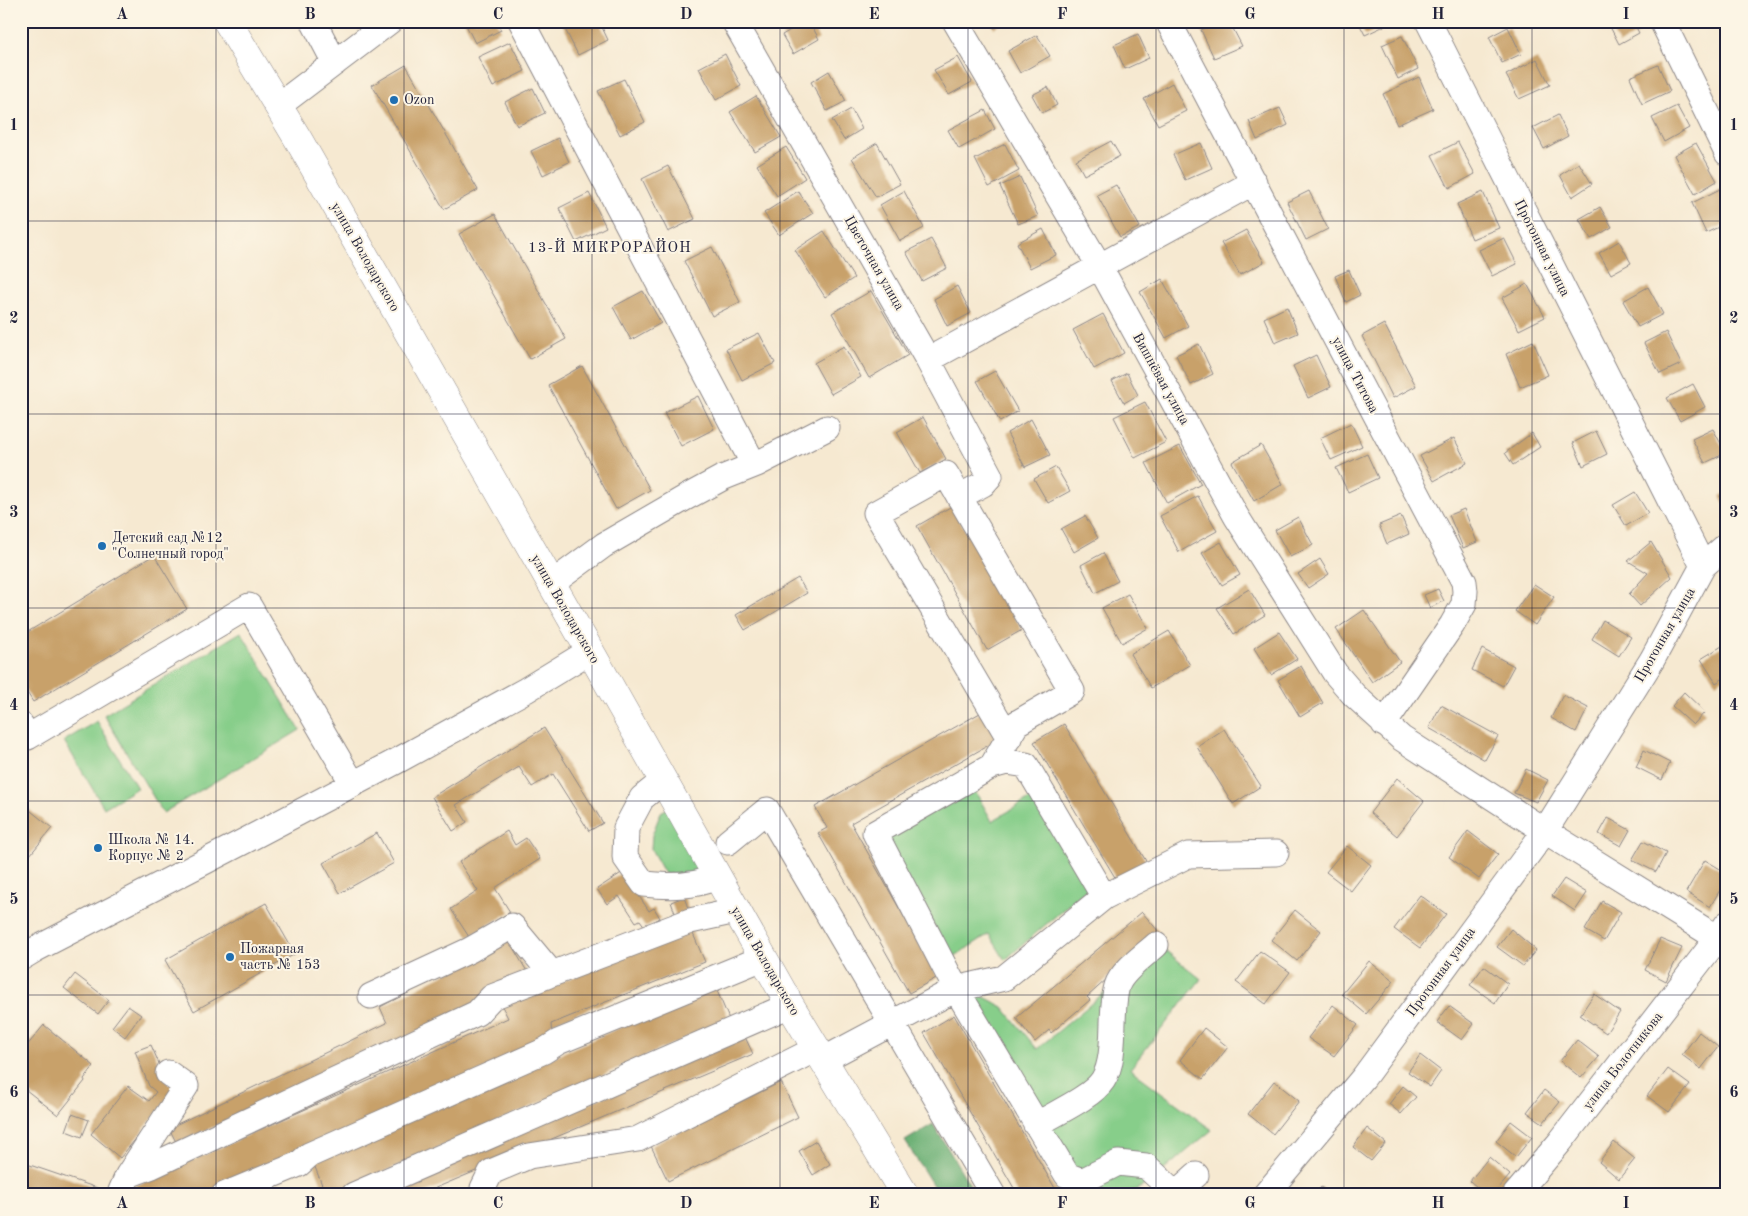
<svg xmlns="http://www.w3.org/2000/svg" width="1748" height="1216" viewBox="0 0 1748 1216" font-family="'Old Standard TT',serif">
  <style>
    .green { fill: #87ce8a; stroke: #547862 }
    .forest { fill: #6db176; stroke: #486a58 }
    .building { fill: #c8a16a }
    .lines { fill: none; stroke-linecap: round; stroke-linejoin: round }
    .minor-casing { stroke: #8c8686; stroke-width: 27 }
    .major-casing { stroke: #8c8686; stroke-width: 29 }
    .minor { stroke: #fff; stroke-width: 25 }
    .major { stroke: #fff; stroke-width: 28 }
    .grid { fill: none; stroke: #22223b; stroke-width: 1; stroke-opacity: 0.55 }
    .poi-dot { fill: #1f6fb2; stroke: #fcf5e5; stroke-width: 2 }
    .labels { text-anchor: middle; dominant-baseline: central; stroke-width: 4; stroke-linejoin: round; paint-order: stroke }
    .poi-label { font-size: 14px; fill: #22223b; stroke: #fcf5e5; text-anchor: start }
    .street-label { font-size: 14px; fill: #22223b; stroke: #fcf5e5 }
    .neighbourhood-label { font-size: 15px; letter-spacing: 1px; fill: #22223b; stroke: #fcf5e5 }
    .neatline { fill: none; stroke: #22223b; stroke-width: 2 }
    .grid-label { font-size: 16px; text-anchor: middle; font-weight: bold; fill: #22223b }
  </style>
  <rect width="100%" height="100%" fill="#fcf5e5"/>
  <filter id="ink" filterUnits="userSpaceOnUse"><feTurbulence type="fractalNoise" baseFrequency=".02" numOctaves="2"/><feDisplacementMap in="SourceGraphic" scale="10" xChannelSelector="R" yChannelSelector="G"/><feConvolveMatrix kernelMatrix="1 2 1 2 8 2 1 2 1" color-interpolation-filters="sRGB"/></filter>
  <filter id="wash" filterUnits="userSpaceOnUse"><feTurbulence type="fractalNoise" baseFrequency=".0096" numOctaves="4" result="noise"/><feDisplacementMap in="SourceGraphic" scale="20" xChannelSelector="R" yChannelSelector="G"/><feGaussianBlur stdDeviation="1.12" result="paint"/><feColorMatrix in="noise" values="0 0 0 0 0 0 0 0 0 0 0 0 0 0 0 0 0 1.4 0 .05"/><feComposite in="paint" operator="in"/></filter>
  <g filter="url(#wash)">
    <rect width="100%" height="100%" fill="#f6e9d1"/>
    <path class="green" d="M241,632L300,730L163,813L104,715Z
      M97,721L137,788L104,808L64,741Z
      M971,784L992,821L1035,796L1089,887L1005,960L989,934L952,958L882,834Z
      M668,808L707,874H665L651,849L652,835L661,812Z
      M1160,946L1201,979L1130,1069L1212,1130L1147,1184L1126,1195H1103L1100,1188L1088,1193L968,998L977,993L1003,1007L1037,1049Z"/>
    <path class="forest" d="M933,1124L976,1195H939L905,1141Z"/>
    <g id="blocks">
      <path class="building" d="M464,21H496L501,30L475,43Z
        M561,21H599L608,40L578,55Z
        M806,21H809L819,39L793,54L782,35Z
        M990,21H1007L994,28Z
        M1220,21H1229L1242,46L1214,58L1201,30Z
        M1358,21H1395L1365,35Z
        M1607,21H1633L1639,33L1619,44Z
        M1508,27L1521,54L1502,63L1489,37Z
        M1138,34L1149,58L1125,69L1114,45Z
        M1037,35L1050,56L1020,73L1008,51Z
        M1402,36L1418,69L1398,79L1382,45Z
        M510,42L525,71L493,87L478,57Z
        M725,54L741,86L716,100L699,68Z
        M958,57L972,82L949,95L934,70Z
        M1537,59L1550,85L1519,99L1506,75Z
        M406,65L478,190L444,209L372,85Z
        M1658,65L1670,91L1642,104L1630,77Z
        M829,71L846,101L827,111L811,82Z
        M1419,77L1433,109L1397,125L1383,94Z
        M624,79L645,122L620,135L598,91Z
        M1172,83L1186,111L1158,125L1144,99Z
        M1048,87L1057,105L1042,113L1032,95Z
        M533,88L545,113L517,126L505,102Z
        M756,96L781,137L755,152L730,112Z
        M1677,106L1689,128L1664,142L1652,118Z
        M1280,108L1288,125L1257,140L1249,121Z
        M851,109L862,129L844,140L832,120Z
        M985,110L995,129L959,149L948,130Z
        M1558,115L1568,136L1544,149L1533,128Z
        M558,138L569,162L543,175L531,151Z
        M1111,141L1120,156L1084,175L1076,160Z
        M1458,142L1475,174L1449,188L1432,155Z
        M877,143L900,184L876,197L852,158Z
        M1201,143L1212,168L1185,180L1173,155Z
        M1696,143L1717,181L1695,194L1674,155Z
        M1005,144L1019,171L989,187L975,159Z
        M786,147L805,178L777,196L757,165Z
        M1579,163L1592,184L1572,197L1560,175Z
        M668,166L695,219L668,232L642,179Z
        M1020,177L1038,216L1018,224L1000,186Z
        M1116,185L1140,227L1120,237L1097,195Z
        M1722,188L1727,199V223L1706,233L1692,203Z
        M798,191L813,213L779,235L764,213Z
        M904,191L924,228L900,241L880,205Z
        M1309,191L1328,229L1306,240L1287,202Z
        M1483,192L1499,228L1472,239L1457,204Z
        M589,193L606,227L576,242L559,208Z
        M1600,207L1612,227L1591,239L1579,219Z
        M495,214L566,339L530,359L459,234Z
        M1043,229L1056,255L1030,268L1017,243Z
        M1246,230L1264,262L1240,275L1221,243Z
        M824,231L854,278L825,297L795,250Z
        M1504,238L1517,264L1492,276L1479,250Z
        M931,239L947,268L922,281L906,252Z
        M1619,241L1631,263L1611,274L1599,253Z
        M712,247L740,302L712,316L684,261Z
        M1349,270L1360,295L1346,302L1335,276Z
        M1162,279L1188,326L1166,338L1140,292Z
        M1527,284L1545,317L1519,330L1502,298Z
        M957,286L971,313L947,326L934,299Z
        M1648,287L1663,314L1638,327L1623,301Z
        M643,291L661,323L631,340L613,307Z
        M871,291L908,355L869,378L832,313Z
        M1287,307L1298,333L1275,343L1264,318Z
        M1103,314L1124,353L1094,369L1073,330Z
        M1384,324L1416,386L1393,398L1362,336Z
        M1666,332L1681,364L1660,374L1644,343Z
        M759,333L775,363L742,380L726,349Z
        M1533,341L1548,375L1520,387L1506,354Z
        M1199,344L1213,374L1191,385L1176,355Z
        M844,346L861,377L831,394L814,363Z
        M1316,355L1331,387L1308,398L1293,366Z
        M582,366L650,490L616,509L548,385Z
        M995,371L1018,411L1000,422L977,381Z
        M1127,373L1138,395L1124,403L1112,381Z
        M1693,384L1705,407L1680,421L1667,398Z
        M698,396L714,429L681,446L664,413Z
        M1145,402L1166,442L1135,458L1114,417Z
        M923,417L946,459L920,473L897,432Z
        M1031,419L1050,455L1025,467L1007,433Z
        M1351,423L1362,446L1331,460L1320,438Z
        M1713,429L1726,453L1705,463L1692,439Z
        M1596,431L1607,454L1583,466L1573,443Z
        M1532,433L1540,447L1513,465L1505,453Z
        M1454,438L1467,463L1434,481L1420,456Z
        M1261,445L1283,484L1254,501L1232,462Z
        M1180,446L1201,484L1167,503L1146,463Z
        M1367,454L1378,478L1348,492L1336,468Z
        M1056,467L1070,491L1048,503L1034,479Z
        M1635,492L1648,513L1626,526L1613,505Z
        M1727,492V508L1720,496Z
        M1198,496L1217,531L1179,552L1160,516Z
        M952,506L1022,630L987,650L917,526Z
        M1464,509L1477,542L1463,548L1449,515Z
        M1085,516L1098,538L1074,552L1061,529Z
        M1401,516L1409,534L1387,544L1379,525Z
        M1298,517L1313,545L1290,557L1275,530Z
        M1221,542L1240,575L1222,585L1202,553Z
        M1651,542L1672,577L1640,606L1629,594L1648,573L1628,561Z
        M1103,553L1118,581L1095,593L1081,565Z
        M154,555L187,609L33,702L21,683V636Z
        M1320,559L1329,574L1308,588L1298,574Z
        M798,578L807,593L745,630L736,615Z
        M1534,584L1554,597L1535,625L1515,611Z
        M1249,589L1265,615L1234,634L1217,608Z
        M1438,589L1444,601L1430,608L1424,595Z
        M1128,594L1148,628L1122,643L1102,608Z
        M1364,610L1400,662L1372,682L1336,629Z
        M1603,620L1631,637L1619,656L1592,639Z
        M1169,631L1190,665L1151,688L1130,654Z
        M1279,632L1297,659L1271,675L1254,648Z
        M1727,643V676L1716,683L1701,659Z
        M1482,649L1514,666L1503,686L1472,670Z
        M1301,666L1323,703L1300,717L1278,680Z
        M1684,692L1705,712L1693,725L1672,706Z
        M1563,695L1588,708L1576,732L1551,718Z
        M1441,705L1498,736L1485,760L1429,728Z
        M987,709L1003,737L851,823L938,977L909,993L818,833L827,828L815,807Z
        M1064,724L1149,866L1119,884L1034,742Z
        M544,728L603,823L589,831L553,774L532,787L519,767L456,805L467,822L453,831L432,797Z
        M1224,729L1261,786L1233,804L1197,747Z
        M1644,750L1670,763L1662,780L1636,767Z
        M1526,769L1548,780L1536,802L1514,793Z
        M1397,778L1424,801L1397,836L1370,813Z
        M21,803L52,828L21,866Z
        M1608,818L1630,830L1621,846L1599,834Z
        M507,831L515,845L526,838L540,859L495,888L510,912L469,937L451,909L478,891L459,862Z
        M1468,831L1498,854L1479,879L1449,857Z
        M377,833L394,863L340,893L323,863Z
        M1643,841L1666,853L1656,872L1632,860Z
        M1347,846L1371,865L1351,891L1326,872Z
        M1705,860L1727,873V878L1710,907L1686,892Z
        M635,864L633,887L649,911L654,908L660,918L645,927L640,920L636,922L619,896L607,904L597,889Z
        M1564,879L1587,893L1575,911L1552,896Z
        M1420,895L1446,914L1420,948L1394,929Z
        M684,897L689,911L676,916L671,902Z
        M1602,901L1621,912L1604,941L1585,930Z
        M266,903L295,954L194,1011L165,960Z
        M1295,910L1321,931L1297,961L1271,940Z
        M1142,912L1159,932L1087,997L1090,1000L1051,1033L1049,1030L1035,1042L1016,1018Z
        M691,929L705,962L551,1024L552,1039L296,1156L204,1195H139L135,1186L508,1018L502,1006Z
        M1511,929L1536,950L1523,966L1497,947Z
        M1660,939L1682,948L1666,981L1645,970Z
        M509,941L528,973L468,1008L177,1144L169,1128L387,1023L380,1007Z
        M1260,951L1290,972L1266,1004L1236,982Z
        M1369,961L1394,981L1366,1014L1342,994Z
        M1484,966L1508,984L1495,1003L1470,985Z
        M75,974L109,1000L98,1014L64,988Z
        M715,986L729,1019L332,1195H326L313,1162Z
        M1727,992V1007L1720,1004Z
        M1594,994L1620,1012L1606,1033L1580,1015Z
        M1333,1005L1358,1025L1334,1056L1308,1038Z
        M128,1006L141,1015L125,1037L112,1027Z
        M1449,1006L1474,1024L1462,1040L1437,1022Z
        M954,1015L1059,1195H1018L924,1033Z
        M44,1025L94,1066L84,1079L85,1081L58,1115L21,1086V1053Z
        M1204,1028L1228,1047L1203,1079L1180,1060Z
        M1699,1032L1718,1047L1701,1069L1682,1055Z
        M745,1037L753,1054L419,1195H371Z
        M1577,1040L1599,1057L1581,1078L1560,1061Z
        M151,1045L167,1082L177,1089L120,1158L91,1134L128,1086L149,1101L156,1092L149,1086L135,1051Z
        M1420,1055L1441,1071L1430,1087L1408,1072Z
        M1668,1069L1690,1085L1669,1112L1647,1096Z
        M1274,1081L1299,1101L1273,1134L1248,1114Z
        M781,1082L798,1117L668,1181L651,1146Z
        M1403,1086L1416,1097L1401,1114L1389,1104Z
        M1544,1090L1560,1102L1543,1123L1527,1112Z
        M72,1114L89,1120L82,1137L66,1131Z
        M1511,1121L1532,1137L1516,1157L1496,1141Z
        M1367,1128L1386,1143L1371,1161L1353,1147Z
        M816,1141L830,1164L813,1175L799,1151Z
        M1614,1142L1635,1159L1619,1179L1599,1162Z
        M1489,1157L1510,1175L1493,1195H1486L1470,1181Z
        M21,1162L115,1194L114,1195H43L21,1187Z
        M1321,1187L1331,1195H1314Z"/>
    </g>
  </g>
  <g filter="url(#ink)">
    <use href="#blocks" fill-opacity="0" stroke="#8c8686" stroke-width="1"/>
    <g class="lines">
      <defs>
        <path id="minor" d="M313,21L335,63
          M521,21L754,465
          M734,21L928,360L990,476L983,484L959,497
          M955,21L1100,267L1236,516L1335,673L1354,695L1401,738L1545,831L1727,944
          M1168,21L1464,582L1465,591L1464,604L1452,625L1384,724
          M1662,21L1727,153
          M278,106L390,21
          M928,360L1254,182
          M1703,566L1727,545
          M551,584L604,545L685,498L722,478L757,464L827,428
          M21,725L28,737L249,606L353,784
          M992,766L1017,723L1072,691L946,474L876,513L1009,738
          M663,781L642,798L626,828L625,857L644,884C669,887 693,887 717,877
          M728,842L767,810L993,1195
          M1104,897L1188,855L1276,853
          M21,958L36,949L260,833L395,762L526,690L590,651
          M371,996L470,950L512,926L552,974
          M823,1060L956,989L1004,978L1104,897L1026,765L1007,762L992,766L875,833L956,989L1067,1175L1082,1181L1118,1163L1146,1166L1177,1195
          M1036,1125C1054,1114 1092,1097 1103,1080C1118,1056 1109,1013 1117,986C1121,972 1145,955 1156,945
          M128,1175L186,1086L168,1073
          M1176,1193L1196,1175
          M123,1195L121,1191L128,1175L152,1166L477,1013L492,997L690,921L736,911
          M224,1195L299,1164L309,1155L544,1051L558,1042L763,958
          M354,1195L790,1005
          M483,1195V1188L491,1172L529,1156L638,1139L816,1049
          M1265,1195L1364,1077L1545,831L1652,660L1703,566L1428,21
          M1515,1195L1560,1142L1717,939L1727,924"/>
        <path id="major" d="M227,21L298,139L590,651L790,1005L905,1195"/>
      </defs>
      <use href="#minor" class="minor-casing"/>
      <use href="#major" class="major-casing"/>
      <use href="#minor" class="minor"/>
      <use href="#major" class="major"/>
    </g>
  </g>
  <path class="grid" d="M216,21V1195M404,21V1195M592,21V1195M780,21V1195M968,21V1195M1156,21V1195M1344,21V1195M1532,21V1195M21,221H1727M21,414H1727M21,608H1727M21,801H1727M21,995H1727"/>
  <g class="poi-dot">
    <circle cx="394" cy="100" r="5"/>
    <circle cx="102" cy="546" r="5"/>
    <circle cx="98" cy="848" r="5"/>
    <circle cx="230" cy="957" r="5"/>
  </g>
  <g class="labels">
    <g class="poi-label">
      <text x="404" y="100">Ozon</text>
      <text x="112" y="538">Детский сад №12<tspan x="112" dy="16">"Солнечный город"</tspan></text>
      <text x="108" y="840">Школа № 14.<tspan x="108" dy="16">Корпус № 2</tspan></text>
      <text x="240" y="949">Пожарная<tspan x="240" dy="16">часть № 153</tspan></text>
    </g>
    <g class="street-label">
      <text transform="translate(1542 248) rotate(63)">Прогонная улица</text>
      <text transform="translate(365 257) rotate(60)">улица Володарского</text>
      <text transform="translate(874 263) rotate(60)">Цветочная улица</text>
      <text transform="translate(1355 375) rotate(62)">улица Титова</text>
      <text transform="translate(1161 379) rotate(61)">Вишнёвая улица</text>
      <text transform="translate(565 609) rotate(60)">улица Володарского</text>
      <text transform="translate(1665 635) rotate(-60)">Прогонная улица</text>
      <text transform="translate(765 961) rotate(60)">улица Володарского</text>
      <text transform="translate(1441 972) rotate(-54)">Прогонная улица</text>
      <text transform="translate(1623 1061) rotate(-52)">улица Болотникова</text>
    </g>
    <g class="neighbourhood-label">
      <text x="610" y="248">13-Й МИКРОРАЙОН</text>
    </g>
  </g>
  <rect width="1748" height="1216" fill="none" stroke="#fcf5e5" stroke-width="55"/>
  <rect x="28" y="28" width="1692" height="1160" class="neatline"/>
  <g class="grid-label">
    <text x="122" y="19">A</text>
    <text x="310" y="19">B</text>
    <text x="498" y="19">C</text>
    <text x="686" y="19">D</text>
    <text x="874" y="19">E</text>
    <text x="1062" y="19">F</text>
    <text x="1250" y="19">G</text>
    <text x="1438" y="19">H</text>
    <text x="1626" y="19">I</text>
    <text x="14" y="130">1</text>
    <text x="1734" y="130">1</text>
    <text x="14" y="323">2</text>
    <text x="1734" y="323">2</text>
    <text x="14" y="517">3</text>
    <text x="1734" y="517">3</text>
    <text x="14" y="710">4</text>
    <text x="1734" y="710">4</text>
    <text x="14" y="904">5</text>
    <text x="1734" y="904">5</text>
    <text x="14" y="1097">6</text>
    <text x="1734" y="1097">6</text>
    <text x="122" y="1208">A</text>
    <text x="310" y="1208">B</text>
    <text x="498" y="1208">C</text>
    <text x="686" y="1208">D</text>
    <text x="874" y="1208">E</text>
    <text x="1062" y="1208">F</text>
    <text x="1250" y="1208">G</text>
    <text x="1438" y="1208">H</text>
    <text x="1626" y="1208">I</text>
  </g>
</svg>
